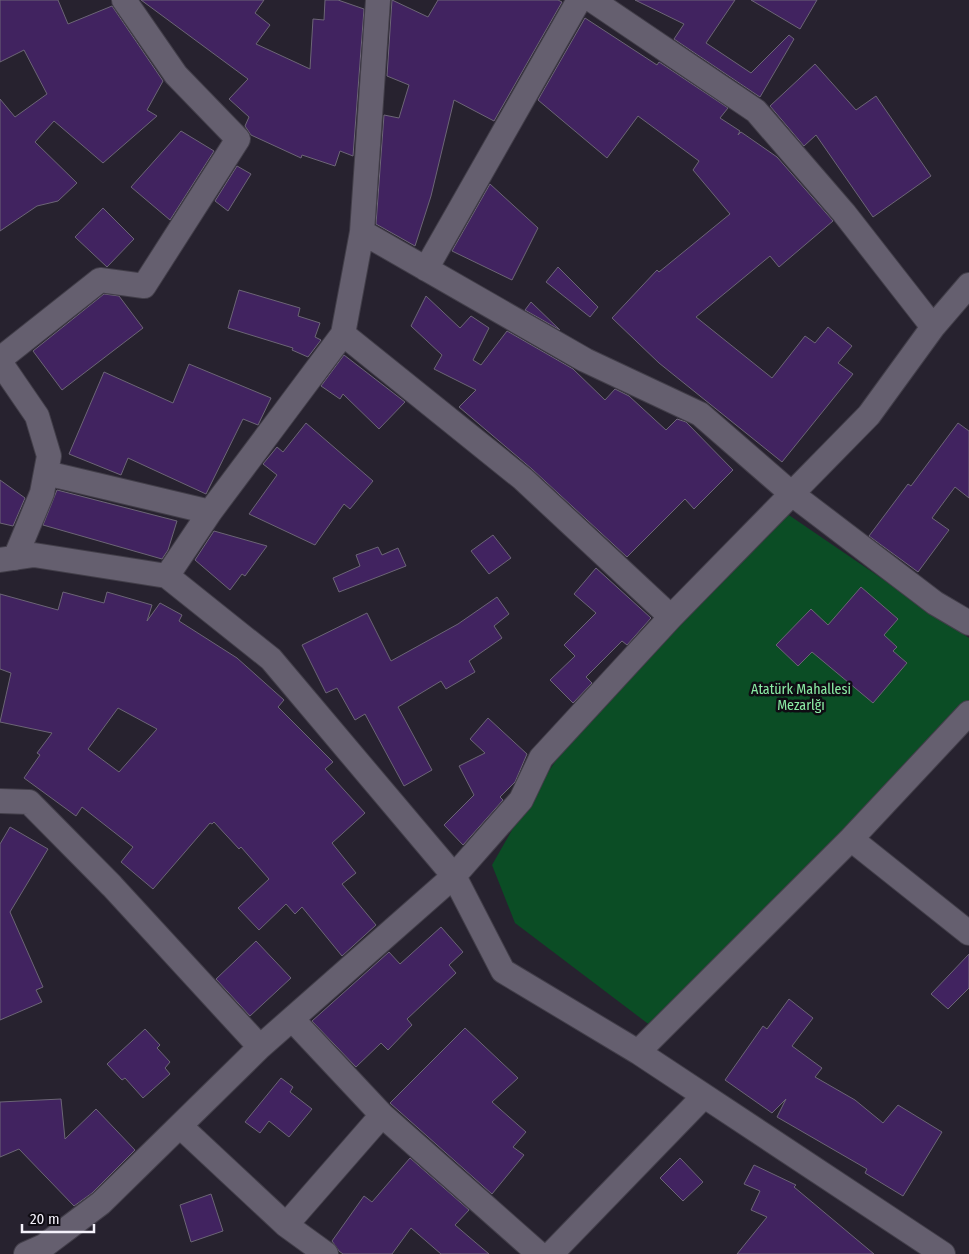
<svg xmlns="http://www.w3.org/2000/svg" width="969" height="1254" viewBox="0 0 969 1254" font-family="'Fira Sans Condensed',sans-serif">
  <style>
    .green { fill: #0b4d25 }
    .building { fill: #412360; stroke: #6c6576; fill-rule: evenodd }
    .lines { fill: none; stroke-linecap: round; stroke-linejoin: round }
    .street-casing { stroke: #423e49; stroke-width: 26 }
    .street { stroke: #655f6f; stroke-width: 24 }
    .labels { text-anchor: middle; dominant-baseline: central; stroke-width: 5; stroke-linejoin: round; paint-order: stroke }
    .park-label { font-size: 14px; fill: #8beca5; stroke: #0f0c13 }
  </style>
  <rect width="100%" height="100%" fill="#27222f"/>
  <path class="green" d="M780,509L969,638V729L651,1026L515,923L492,865L528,802L577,729Z"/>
  <path class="building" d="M0,0H58L68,24L112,6L163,81L147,110L157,116L103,163L54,121L35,142L77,183L58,201L37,206L0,231V99L15,117L47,94L24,50L0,62Z
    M141,0H264L255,13L270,25L256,44L310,69L313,19L324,20L325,0H338L364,9L353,156L340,151L335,166L302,155L301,158L251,135L245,126L249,117L229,99L248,79Z
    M392,0L428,17L438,0H558L562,2L494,121L454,100L431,196L415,246L376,224L384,115L399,118L409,85L387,76Z
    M635,0H735L706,43L751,73L789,35L794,39L760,97L674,39L684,24Z
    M751,0H817L800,29Z
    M585,18L657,65L659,62L728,108L720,118L740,131L738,135L741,132L777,157L833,221L779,267L770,256L696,317L772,378L805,336L815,343L828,327L852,346L838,363L853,374L782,462L659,363L612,318L657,270L659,272L730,214L693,170L699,161L638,116L607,158L538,100Z
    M815,64L856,110L876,96L931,176L873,217L816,135L804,146L770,106Z
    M181,131L214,151L170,220L131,187Z
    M237,166L251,174L228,211L215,201Z
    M490,184L538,228L512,280L452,251Z
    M103,208L134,239L107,267L75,237Z
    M558,267L598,307L590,317L546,282Z
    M239,290L300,308L298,316L320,323L315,337L321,340L308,357L292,350L293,348L228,328Z
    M104,294L119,296L143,328L62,390L33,351Z
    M426,296L460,328L471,316L489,328L473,360L481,365L507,331L573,369L605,400L615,389L629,396L666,430L677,419L686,422L733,470L694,509L685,499L627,557L532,469L459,407L476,390L434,369L442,355L411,326Z
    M531,302L560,330L525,310Z
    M344,355L405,402L379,429L343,394L340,399L321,386Z
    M189,364L271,398L258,425L243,419L206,494L128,458L121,475L69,454L104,372L173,403Z
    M306,423L373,481L350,509L344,504L315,545L249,514L277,475L263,464L277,447L283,452Z
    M958,423L969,431V498L955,487L932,518L949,530L918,572L869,536L908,484L911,486Z
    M0,480L25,498L13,526L0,523Z
    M57,490L177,521L168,550L162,559L43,525Z
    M214,531L267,546L245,576L242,574L230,590L195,560Z
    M493,535L511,558L489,574L471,551Z
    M378,547L382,555L398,548L406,566L339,592L333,578L360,566L356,555Z
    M596,568L651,618L627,645L622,641L586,677L592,683L573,703L550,680L575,656L564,645L596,613L574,594Z
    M861,587L898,619L884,635L897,647L893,651L907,663L873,703L812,652L798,666L776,645L811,609L828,625Z
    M63,592L104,603L107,592L152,605L147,621L160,603L182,615L179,621L237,658L284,700L278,707L333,762L325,769L365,813L332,843L356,873L342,884L376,925L342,956L302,907L295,914L286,904L259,930L238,908L269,879L241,847L239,849L214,822L212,824L210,823L153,889L121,862L133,847L82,807L76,816L24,778L40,755L37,753L52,733L0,722L11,673L0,669V594L58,610ZM118,708L157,729L119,772L88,749Z
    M497,597L509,614L494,626L502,638L469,661L475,672L446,689L441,681L398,707L432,770L404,786L365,714L355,720L337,688L326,693L302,645L367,613L391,661L458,624Z
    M488,718L527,754L515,782L500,797L503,800L463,845L444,825L474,795L459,766L485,753L470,739Z
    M10,827L48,849L10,912L43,987L36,990L42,1002L0,1020V844Z
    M441,927L463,952L449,965L456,973L407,1019L412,1025L388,1050L381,1043L356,1067L312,1021L389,952L400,964Z
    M256,941L291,978L250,1016L216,979Z
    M969,954V988L948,1009L931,994Z
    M789,999L813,1018L792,1046L822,1068L815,1077L855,1100L883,1123L898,1105L942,1132L903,1196L865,1173L867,1169L777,1117L786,1099L772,1113L725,1080L763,1026L767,1029Z
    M465,1028L518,1078L492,1102L526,1132L513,1147L524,1155L492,1194L390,1103Z
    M145,1029L160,1045L157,1048L170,1062L165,1068L170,1074L143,1098L125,1078L122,1080L107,1064Z
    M281,1078L293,1087L290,1092L312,1109L289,1137L269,1121L260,1133L245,1122Z
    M61,1099L65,1139L96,1109L135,1150L92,1193L74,1206L19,1149L0,1157V1102Z
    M410,1158L469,1210L455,1225L489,1254H441L411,1228L392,1254H343L339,1251L332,1241L364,1196L372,1202Z
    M680,1158L703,1182L683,1201L660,1178Z
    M754,1165L796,1185L794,1187L874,1254H737L767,1217L751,1210L760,1191L744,1184Z
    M211,1194L223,1231L191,1242L180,1205Z"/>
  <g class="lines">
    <defs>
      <path id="street" d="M592,0L756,111L844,213L933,327
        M362,232L585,360L700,414L792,494L935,603L969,623
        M426,269L579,0
        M343,334L523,479L671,617
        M0,359L100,280L144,286L238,139L176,75L124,0
        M0,362L37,416L49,456L42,493L15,558
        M46,473L210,512
        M0,560L34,555L167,576L271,659L454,876L503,971L638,1052L943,1254
        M167,576L210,512L343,334L362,232L378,0
        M0,801L29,802L112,886L260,1047
        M851,839L969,933
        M292,1019L382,1115L539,1254
        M638,1052L851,839L969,713
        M180,1126L286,1225L382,1115
        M286,1225L326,1254
        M26,1254L44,1246L101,1203L260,1047L454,876L521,800L541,758L671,617L869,415L933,327L969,285
        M551,1254L704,1096"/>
    </defs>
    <use href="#street" class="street-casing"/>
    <use href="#street" class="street"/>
  </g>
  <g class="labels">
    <g class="park-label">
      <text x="801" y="689">Atatürk Mahallesi<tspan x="801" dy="16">Mezarlğı</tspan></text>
    </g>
  </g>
  <path d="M22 1224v8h72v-8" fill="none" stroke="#f4f1fa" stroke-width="2.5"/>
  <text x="30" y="1224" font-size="15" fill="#f4f1fa" stroke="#0f0c13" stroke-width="4" paint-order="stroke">20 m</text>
</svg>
